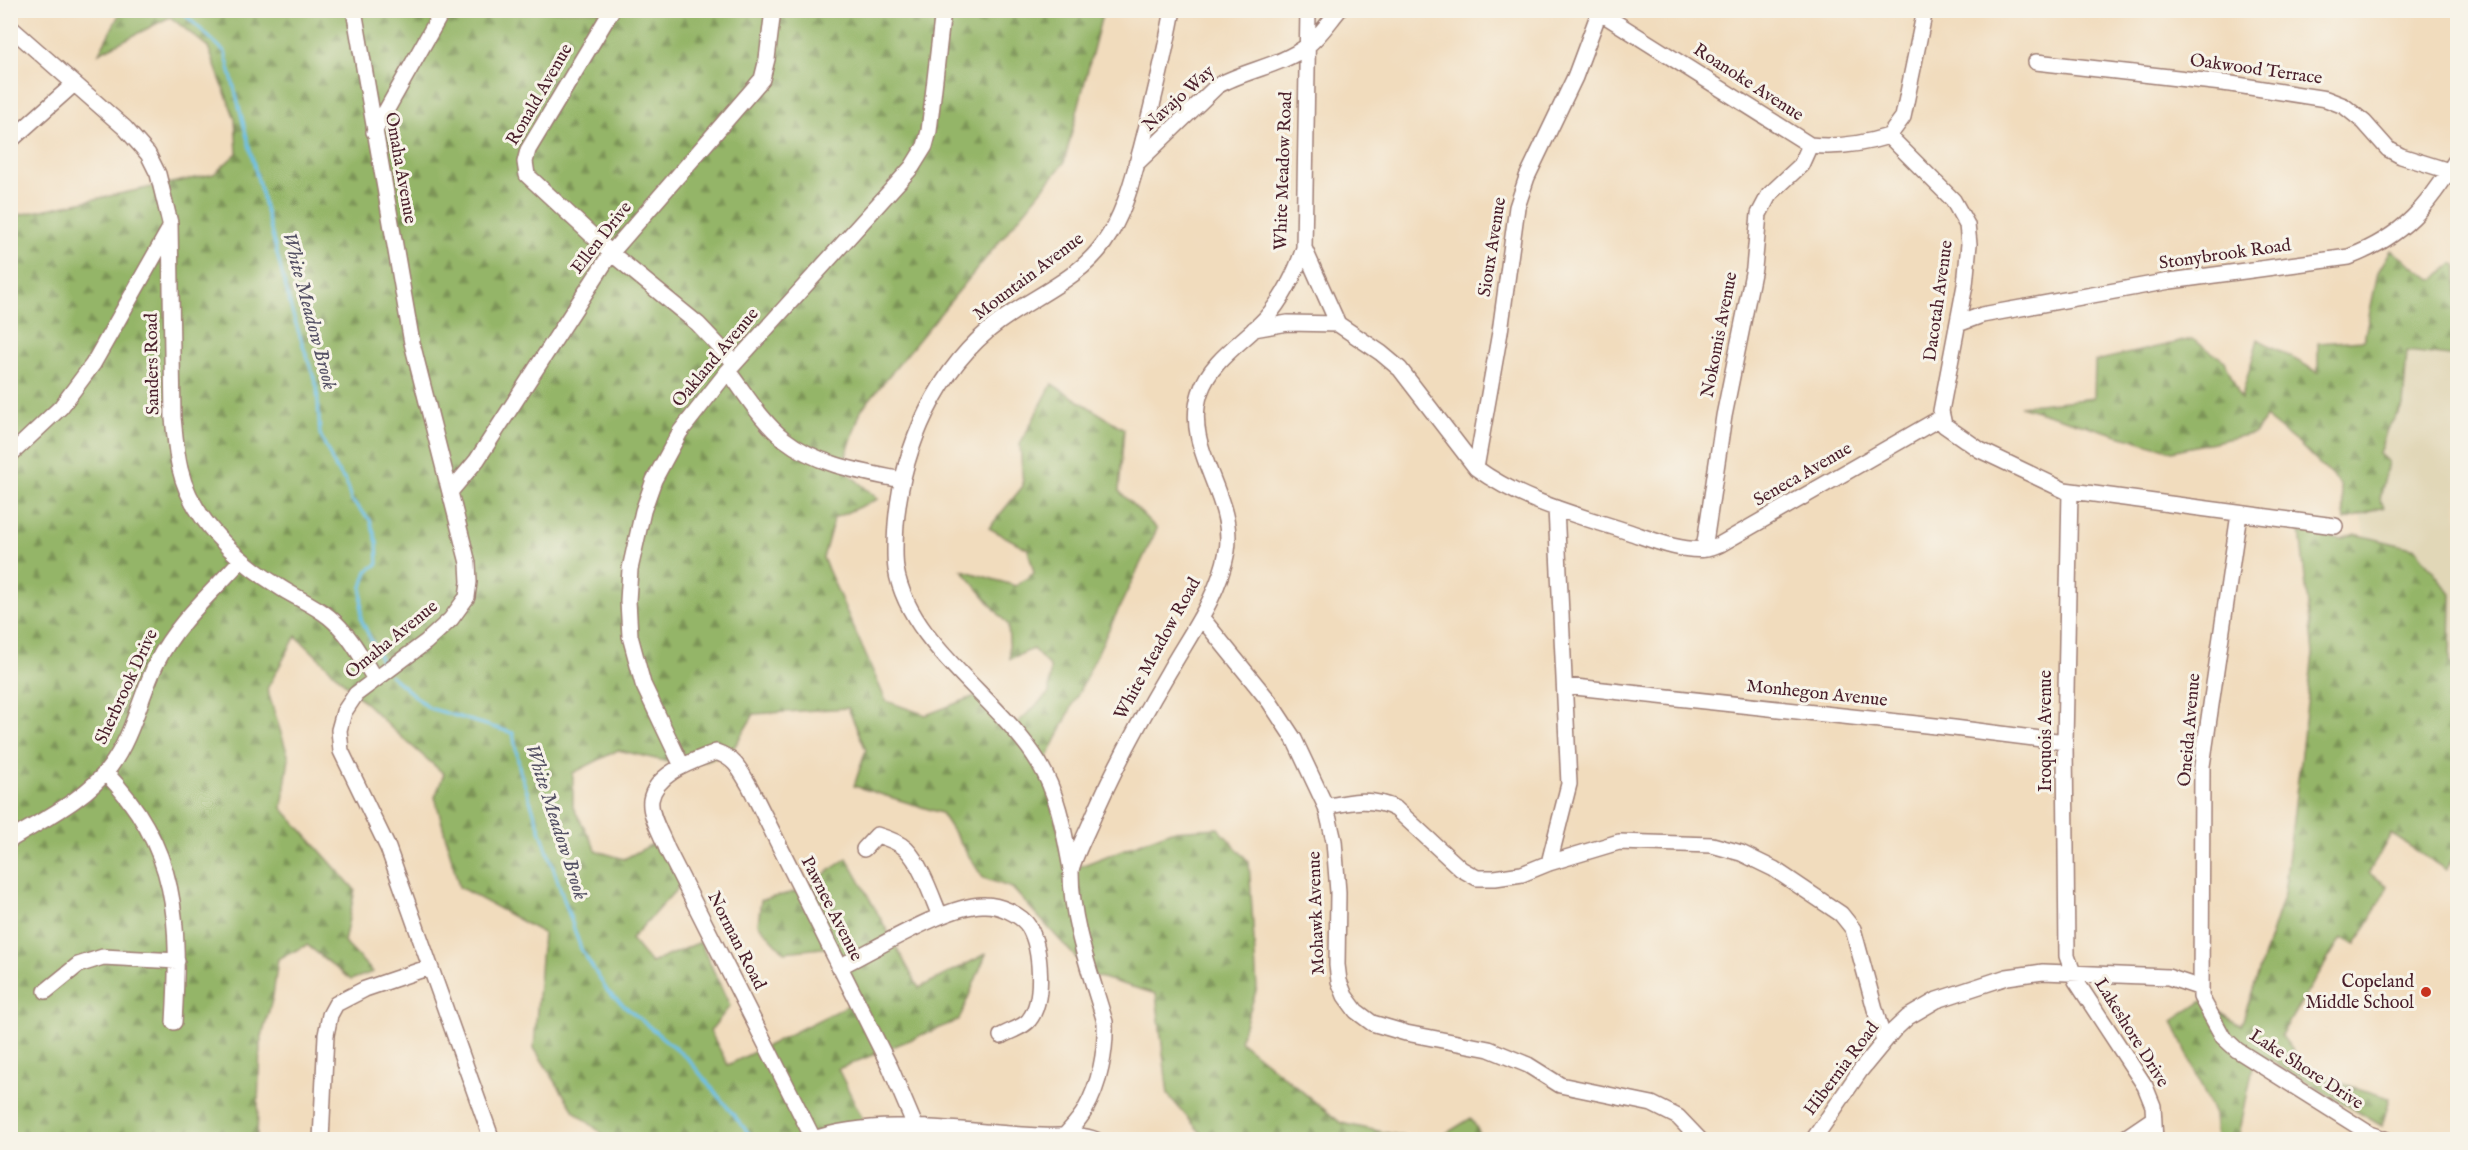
<svg xmlns="http://www.w3.org/2000/svg" width="2468" height="1150" viewBox="0 0 2468 1150" font-family="'IM FELL English',serif">
  <style>
    .built { fill: #e1d7b7 }
    .forest { fill: url(#forest-firs); stroke: #6f6a4a; stroke-width: 1.5 }
    .lines { fill: none; stroke-linecap: round; stroke-linejoin: round }
    .stream { stroke: #6dc1e9; stroke-width: 3 }
    .minor-casing { stroke: #9e7e74; stroke-width: 18 }
    .minor { stroke: #fff; stroke-width: 15 }
    .poi-dot { fill: #c8321e; stroke: #f7f3e8; stroke-width: 2 }
    .labels { text-anchor: middle; dominant-baseline: central; stroke-width: 6; stroke-linejoin: round; paint-order: stroke }
    .street-label { font-size: 18px; fill: #4a1f2b; stroke: #f7f3e8 }
    .poi-label { font-size: 18px; fill: #4a1f2b; stroke: #f7f3e8; text-anchor: end }
    .water-label { font-size: 20px; font-style: italic; fill: #545064; stroke: #f7f3e8 }
  </style>
  <defs>
    <pattern id="forest-firs" width="22" height="20" patternUnits="userSpaceOnUse" patternTransform="scale(1.5)"><rect width="22" height="20" fill="#94b568"/><path d="M5 1l3.5 6h-7zM16 11l3.5 6h-7z" fill="#7b9356"/></pattern>
  </defs>
  <rect width="100%" height="100%" fill="#f7f3e8"/>
  <filter id="ink" filterUnits="userSpaceOnUse"><feTurbulence type="fractalNoise" baseFrequency=".0167" numOctaves="2"/><feDisplacementMap in="SourceGraphic" scale="12" xChannelSelector="R" yChannelSelector="G"/><feConvolveMatrix kernelMatrix="1 2 1 2 8 2 1 2 1" color-interpolation-filters="sRGB"/></filter>
  <filter id="wash" filterUnits="userSpaceOnUse"><feTurbulence type="fractalNoise" baseFrequency=".008" numOctaves="4" result="noise"/><feDisplacementMap in="SourceGraphic" scale="24" xChannelSelector="R" yChannelSelector="G"/><feGaussianBlur stdDeviation="1.35" result="paint"/><feColorMatrix in="noise" values="0 0 0 0 0 0 0 0 0 0 0 0 0 0 0 0 0 1.4 0 .05"/><feComposite in="paint" operator="in"/></filter>
  <g filter="url(#wash)">
    <rect width="100%" height="100%" fill="#f1dcbd"/>
    <path class="built" d="M2407,351L2457,357V667L2450,664L2451,594L2416,549L2366,536L2360,516L2383,507L2380,499L2388,462L2379,454L2387,429L2403,406Z"/>
    <path class="forest" d="M121,11H1103L1064,163L861,410L842,468L878,499L834,518L823,558L886,701L926,715L978,695L1010,730L1049,693L1050,667L1033,649L1010,659L1008,625L962,570L1016,586L1034,573L1028,549L989,528L1023,486L1020,444L1052,384L1124,429L1119,491L1157,529L1043,767L1068,871L1171,831L1218,828L1249,862L1257,988L1240,1041L1341,1123L1416,1139H1206L1168,1095L1156,994L1092,975L1012,888L983,878L941,813L854,786L866,750L848,708L754,714L730,754L685,766L618,750L573,773V807L597,851L624,859L664,838L685,880L631,939L651,963L700,942L730,1006L710,1031L728,1065L853,1003L832,947L784,952L758,924L761,900L802,890L847,858L919,988L986,954L959,1020L838,1069L868,1130L845,1139H609L574,1111L534,1048L543,933L459,887L435,797L444,774L390,727L296,636L267,689L289,758L282,808L355,890L344,942L373,972L351,980L307,945L278,959L273,996L260,1044L257,1139L11,1140V249L19,215L214,174L237,153L235,119L208,47L170,17L99,53Z
      M2391,250L2433,280L2453,263L2457,266L2458,357L2407,351L2403,406L2387,429L2379,454L2388,462L2380,499L2384,507L2345,520L2340,484L2300,445L2265,417L2255,433L2172,451L2020,406L2094,398L2095,361L2192,339L2225,361L2241,399L2258,339L2318,372V343L2364,340L2378,272Z
      M2300,531L2341,539L2355,534L2416,549L2451,594L2450,664L2458,667L2457,852L2446,870L2391,834L2369,873L2388,886L2356,944L2341,938L2281,1035L2311,1074L2390,1098L2382,1126L2256,1052L2239,1135L2242,1139H2216L2214,1115L2173,1021L2203,1001L2241,1026L2284,894L2313,654Z
      M1471,1118L1483,1139H1437Z"/>
    <g class="lines">
      <path class="stream" d="M180,10L225,52L292,312L317,387L320,434L336,469L346,482L351,500L370,520L377,542L378,564L367,571L362,587L361,619L384,667
        M390,675L429,708L513,733L520,771L581,949L608,992L689,1060L754,1140"/>
    </g>
  </g>
  <g filter="url(#ink)">
    <g class="lines">
      <defs>
        <path id="minor" d="M354,10L412,343L468,563L469,582L467,597L451,619L426,642L356,694L344,712L339,730L341,751L388,848L492,1140
          M612,10L528,150L525,162L527,175L611,253L698,324L735,363
          M1596,10L1810,145C1838,148 1863,144 1889,136
          M10,27L125,128L148,154L158,174L170,223L173,418C175,435 176,452 180,469C191,518 236,560 278,586C294,597 313,604 329,617C349,633 362,658 375,679
          M2036,62L2231,84L2326,99L2344,106L2364,122L2388,149L2401,156L2449,171
          M374,132L443,10
          M1889,136L1953,200L1967,225L1969,244L1965,285L1941,411L1944,425L1980,450L2064,490L2335,526
          M1889,136L1903,117L1925,10
          M10,141L74,84
          M1136,164L1217,86C1245,70 1281,66 1307,46C1319,37 1329,22 1339,10
          M1304,248L1338,324
          M1958,324L1982,315L2170,281L2349,257C2404,236 2428,206 2458,157
          M1254,329L1288,323L1338,324L1381,353L1400,369L1476,468C1521,501 1577,515 1629,532C1653,540 1681,552 1706,549C1710,549 1715,546 1719,545L1942,417
          M728,371C745,393 762,422 784,439C817,465 862,472 902,480
          M10,455L61,407L93,364L170,228
          M1476,468L1500,332L1517,207L1527,177L1575,77L1600,10
          M2070,491L2065,742L2067,956L2076,981L2145,1086L2153,1106L2155,1140
          M450,492L477,460L611,253L762,79L767,59L773,10
          M2239,514L2202,766L2201,997L2223,1037L2237,1050L2370,1134L2387,1140
          M1704,549L1724,416L1754,268L1759,214L1769,195L1801,165L1810,145
          M1201,617L1269,701L1294,739L1326,807L1334,841L1338,892L1337,965L1339,981L1345,996L1356,1011L1372,1023L1406,1033L1489,1049L1528,1065L1560,1085L1652,1104L1678,1117L1700,1140
          M1566,686L1954,728L2065,742
          M682,766L643,684L630,636L628,601L630,569L643,511L654,480L680,432L728,371L912,167L925,146L929,131L943,10
          M105,772C179,848 180,922 174,1022
          M1326,807C1351,801 1373,797 1396,809L1461,869L1477,878H1495L1522,874L1549,863L1619,842L1712,845L1741,853L1774,869L1841,914L1853,929L1884,1042
          M10,840C44,819 86,799 110,767C133,736 140,696 157,662C177,622 212,593 241,560
          M864,849L877,835C887,838 899,842 906,849C921,864 932,897 940,916
          M1549,863L1569,784L1556,508
          M1071,869C1064,832 1059,796 1039,763C1000,698 909,646 896,569C894,554 895,539 896,524C902,448 937,368 999,322C1034,296 1079,279 1104,243C1124,215 1132,181 1141,149C1153,103 1164,57 1173,10
          M839,967C874,950 950,903 985,905C999,905 1021,914 1029,927C1041,948 1045,1000 1029,1020C1024,1027 1009,1031 1001,1036
          M46,991L78,965L103,957L177,961
          M813,1138L667,849C662,835 649,815 651,800C656,772 694,761 716,752C735,758 740,770 750,787L890,1067L916,1128
          M321,1140L326,1035L330,1015L336,1004L365,989L430,967
          M811,1140C881,1115 968,1133 1041,1136C1059,1137 1079,1133 1096,1140
          M1061,1140C1069,1130 1079,1121 1085,1110C1100,1084 1106,1051 1105,1022C1091,974 1071,923 1071,872C1071,863 1087,832 1091,822C1113,770 1139,722 1168,673C1190,634 1219,596 1227,551C1236,497 1182,449 1200,393C1211,360 1242,343 1265,319C1284,298 1295,275 1304,248L1308,10
          M1813,1140L1860,1071L1893,1031L1908,1017L1937,1000L2007,977L2043,972L2168,977L2201,988
          M2122,1140L2153,1119"/>
      </defs>
      <use href="#minor" class="minor-casing"/>
      <use href="#minor" class="minor"/>
    </g>
  </g>
  <circle class="poi-dot" cx="2426" cy="992" r="6"/>
  <g class="labels">
    <g class="street-label">
      <text transform="translate(2256 70) rotate(8)">Oakwood Terrace</text>
      <text transform="translate(1748 83) rotate(33)">Roanoke Avenue</text>
      <text transform="translate(540 95) rotate(-60)">Ronald Avenue</text>
      <text transform="translate(1179 99) rotate(-42)">Navajo Way</text>
      <text transform="translate(400 168) rotate(80)">Omaha Avenue</text>
      <text transform="translate(1284 171) rotate(-88)">White Meadow Road</text>
      <text transform="translate(602 238) rotate(-52)">Ellen Drive</text>
      <text transform="translate(1493 247) rotate(-81)">Sioux Avenue</text>
      <text transform="translate(2225 255) rotate(-8)">Stonybrook Road</text>
      <text transform="translate(1029 277) rotate(-37)">Mountain Avenue</text>
      <text transform="translate(1939 301) rotate(-82)">Dacotah Avenue</text>
      <text transform="translate(1720 335) rotate(-79)">Nokomis Avenue</text>
      <text transform="translate(716 358) rotate(-50)">Oakland Avenue</text>
      <text transform="translate(153 364) rotate(-91)">Sanders Road</text>
      <text transform="translate(1803 475) rotate(-30)">Seneca Avenue</text>
      <text transform="translate(392 640) rotate(-39)">Omaha Avenue</text>
      <text transform="translate(1158 649) rotate(-61)">White Meadow Road</text>
      <text transform="translate(127 687) rotate(-65)">Sherbrook Drive</text>
      <text transform="translate(1817 694) rotate(6)">Monhegon Avenue</text>
      <text transform="translate(2190 730) rotate(-85)">Oneida Avenue</text>
      <text transform="translate(2046 731) rotate(-90)">Iroquois Avenue</text>
      <text transform="translate(831 909) rotate(63)">Pawnee Avenue</text>
      <text transform="translate(1317 913) rotate(-92)">Mohawk Avenue</text>
      <text transform="translate(736 941) rotate(63)">Norman Road</text>
      <text transform="translate(2131 1033) rotate(58)">Lakeshore Drive</text>
      <text transform="translate(1842 1069) rotate(-53)">Hibernia Road</text>
      <text transform="translate(2306 1070) rotate(33)">Lake Shore Drive</text>
    </g>
    <g class="poi-label">
      <text x="2414" y="982">Copeland<tspan x="2414" dy="21">Middle School</tspan></text>
    </g>
    <g class="water-label">
      <text transform="translate(309 311) rotate(75)">White Meadow Brook</text>
      <text transform="translate(556 822) rotate(72)">White Meadow Brook</text>
    </g>
  </g>
  <rect width="2468" height="1150" fill="none" stroke="#f7f3e8" stroke-width="36"/>
</svg>
